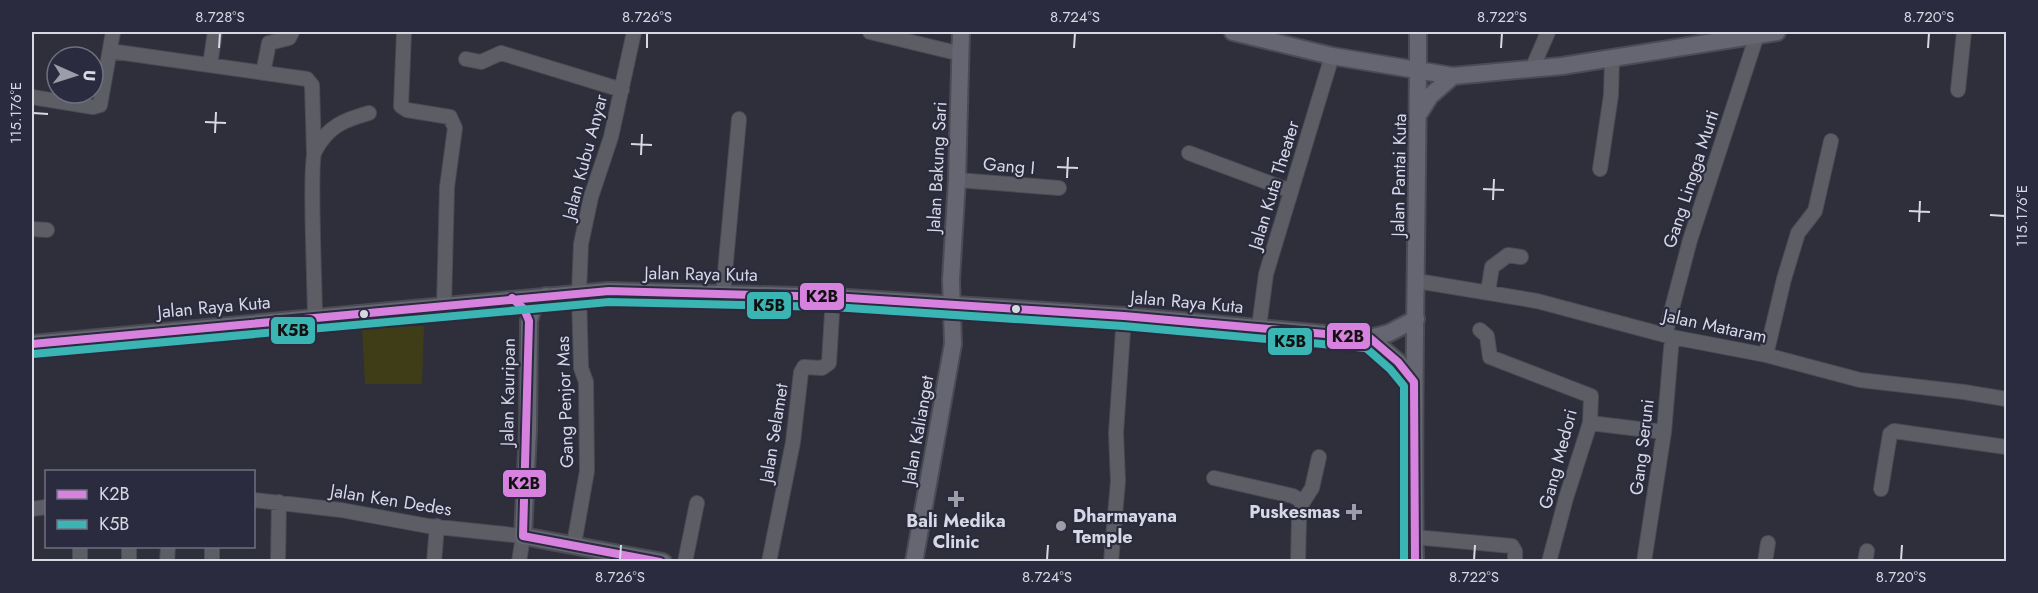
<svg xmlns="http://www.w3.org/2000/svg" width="2038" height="593" viewBox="0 0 2038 593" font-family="Jost,sans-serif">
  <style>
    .green { fill: #3f3d17 }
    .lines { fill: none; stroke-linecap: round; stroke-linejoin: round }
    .minor-casing { stroke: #4a4b54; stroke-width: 16 }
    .major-casing { stroke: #4a4b54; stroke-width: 20 }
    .minor { stroke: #5d5e65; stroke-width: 14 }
    .major { stroke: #666672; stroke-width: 16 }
    .bus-1-casing { stroke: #2a2b3e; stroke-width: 12 }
    .bus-2-casing { stroke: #2a2b3e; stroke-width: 12 }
    .bus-1 { stroke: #d682de; stroke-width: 8 }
    .bus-2 { stroke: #3ab5b3; stroke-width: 8 }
    .ticks { fill: none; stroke: #d7d8e4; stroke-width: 2 }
    .bus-dot { fill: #d7d8e4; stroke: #2a2b3e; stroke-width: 2 }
    .poi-dot { fill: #9c9da8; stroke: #2a2b3e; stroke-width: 2 }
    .labels { text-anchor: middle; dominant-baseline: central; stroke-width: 4.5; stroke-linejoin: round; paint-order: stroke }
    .street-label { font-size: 18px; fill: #d7d8e4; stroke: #2a2b3e }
    .poi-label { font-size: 18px; font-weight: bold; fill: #d7d8e4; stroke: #2a2b3e; text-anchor: end }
    .line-badge { stroke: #2a2b3e; stroke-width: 2 }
    .pale-badge-label { font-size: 16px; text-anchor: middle; font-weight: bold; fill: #111 }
    .neatline { fill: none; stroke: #d7d8e4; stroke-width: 2 }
    .ticks-label { font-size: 15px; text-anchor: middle; fill: #d7d8e4 }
  </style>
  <rect width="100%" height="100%" fill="#2e2f3a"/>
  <path class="green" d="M424,326L422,384H365L362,328Z"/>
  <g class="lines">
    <defs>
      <path id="minor" d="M404,32L401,106L407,110L450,117L455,128L447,187L444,307
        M870,32L961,54
        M110,51L307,79L312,85L314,153
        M466,59L481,62L501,53L622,90
        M210,65L215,32
        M1532,69L1548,32
        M263,73L269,43L289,38L292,32
        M1958,90L1964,32
        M32,97L93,107L100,105L113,32
        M1189,153L1291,191
        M1600,169L1611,95L1612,59
        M957,180L1059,188
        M32,229L47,230
        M1417,281L1537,301L1672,337L1766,355L1860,380L1964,392L2006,399
        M1488,291L1492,267L1508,255L1521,257
        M723,294L739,119
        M315,316C315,293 309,162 315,151C328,126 344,120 369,113
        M1259,327L1266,274L1332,56
        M1480,330L1487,336L1490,357L1591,396L1590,423L1566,498L1549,562
        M1665,335L1690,240L1757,35
        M1766,355L1784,279L1798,233L1815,211L1831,141
        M1590,423L1664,432
        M1214,478L1293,496L1303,502L1299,520L1298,562
        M1881,489L1890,434L1894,431L2006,447
        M254,500L341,510L428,526L523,536L519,562
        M1303,502L1312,488L1319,457
        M32,509L46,507
        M1414,537L1512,546L1515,551V562
        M574,544L587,471L586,382L581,368L579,293L581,244L591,197L611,137L634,32
        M80,562V546
        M129,562V546
        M167,562L168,546
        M212,562V546
        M278,562L279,502
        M434,562L437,526
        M685,562L697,503
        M769,562L793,442L801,372L804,367L822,368L829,363L833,297
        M1111,562L1118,481L1116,433L1124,316
        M1644,562L1664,432L1672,337
        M1765,562L1768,543
        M1865,562L1867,551"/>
      <path id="major" d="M1233,32L1332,56L1453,76L1562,66L1777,32
        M1420,112L1430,96L1453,76
        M546,296L532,310L529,321L528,430L523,536L663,562
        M1370,338L1398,362L1414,382
        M32,344L609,291L833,297L1124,316L1370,338L1389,333L1416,319
        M914,562L953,344L951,280L957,180L961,32
        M1415,562C1412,385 1418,208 1418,32"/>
    </defs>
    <use href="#minor" class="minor-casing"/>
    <use href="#major" class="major-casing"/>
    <use href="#minor" class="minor"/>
    <use href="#major" class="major"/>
    <defs>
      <path id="bus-1" d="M512,298L524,309L529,321L523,536L660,562
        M32,344L609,291L833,297L1124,316L1370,338L1398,362L1414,382L1415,562"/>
      <path id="bus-2" d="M33,354L609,302L833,307L1123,326L1366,348L1390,369L1404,386V562"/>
    </defs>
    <use href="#bus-1" class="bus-1-casing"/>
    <use href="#bus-2" class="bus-2-casing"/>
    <use href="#bus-1" class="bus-1"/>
    <use href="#bus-2" class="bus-2"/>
  </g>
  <path class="ticks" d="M219,48L220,33M647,48V33M1074,48L1075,33M1501,48L1502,33M1928,48L1929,33M33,113L48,114M205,122L226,123M215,133L216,112M631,144L652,145M641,155L642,134M1057,167L1078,168M1067,178L1068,157M1483,189L1504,190M1493,200L1494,179M1909,211L1930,212M1990,215L2005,216M1919,222L1920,201M620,560L621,545M1047,560L1048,545M1474,560L1475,545M1901,560L1902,545"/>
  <g class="bus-dot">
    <circle cx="1016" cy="309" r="5"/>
    <circle cx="364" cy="314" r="5"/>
  </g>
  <g class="poi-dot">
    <path d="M953 490h6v6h6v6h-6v6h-6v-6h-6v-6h6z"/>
    <path d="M1351 503h6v6h6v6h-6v6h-6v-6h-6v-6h6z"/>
    <circle cx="1061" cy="526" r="6"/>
  </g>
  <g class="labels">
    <g class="street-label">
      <text transform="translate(585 157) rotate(-75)">Jalan Kubu Anyar</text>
      <text transform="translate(1009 166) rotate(5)">Gang I</text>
      <text transform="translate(937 167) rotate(-87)">Jalan Bakung Sari</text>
      <text transform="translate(1399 175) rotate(-89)">Jalan Pantai Kuta</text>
      <text transform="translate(1691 179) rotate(-72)">Gang Lingga Murti</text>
      <text transform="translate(1274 185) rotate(-73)">Jalan Kuta Theater</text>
      <text transform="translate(701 274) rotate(1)">Jalan Raya Kuta</text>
      <text transform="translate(1187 302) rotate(5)">Jalan Raya Kuta</text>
      <text transform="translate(214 307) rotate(-5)">Jalan Raya Kuta</text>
      <text transform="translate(1715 326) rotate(12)">Jalan Mataram</text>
      <text transform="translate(508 392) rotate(-89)">Jalan Kauripan</text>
      <text transform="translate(565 402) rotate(-92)">Gang Penjor Mas</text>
      <text transform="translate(918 430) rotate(-80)">Jalan Kalianget</text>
      <text transform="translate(774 433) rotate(-81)">Jalan Selamet</text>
      <text transform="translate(1642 447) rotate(-83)">Gang Seruni</text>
      <text transform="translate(1558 459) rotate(-75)">Gang Medori</text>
      <text transform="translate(391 500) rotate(9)">Jalan Ken Dedes</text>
    </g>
    <g class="poi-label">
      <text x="1340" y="512">Puskesmas</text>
      <text x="1073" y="516" text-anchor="start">Dharmayana<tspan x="1073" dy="21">Temple</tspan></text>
      <text x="956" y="521" text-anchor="middle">Bali Medika<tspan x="956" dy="21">Clinic</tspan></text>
    </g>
  </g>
  <g class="line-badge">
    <rect x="799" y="282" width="46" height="29" rx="6" fill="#d682de"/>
    <rect x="746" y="291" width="46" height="29" rx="6" fill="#3ab5b3"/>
    <rect x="270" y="316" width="46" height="29" rx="6" fill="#3ab5b3"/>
    <rect x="1326" y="322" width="45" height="28" rx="6" fill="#d682de"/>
    <rect x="1267" y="327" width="46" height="29" rx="6" fill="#3ab5b3"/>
    <rect x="502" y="469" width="45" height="29" rx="6" fill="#d682de"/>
  </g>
  <g class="pale-badge-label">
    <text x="822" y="302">K2B</text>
    <text x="769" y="311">K5B</text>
    <text x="293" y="336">K5B</text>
    <text x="1348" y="342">K2B</text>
    <text x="1290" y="347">K5B</text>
    <text x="524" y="489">K2B</text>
  </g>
  <rect width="2038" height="593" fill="none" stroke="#2a2b3e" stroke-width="66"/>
  <rect x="45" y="470" width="210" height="78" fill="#2a2b3e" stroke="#6f7080" stroke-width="1.5"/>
  <rect x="57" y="490" width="30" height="9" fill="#d682de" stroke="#6f7080" stroke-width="1.5"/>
  <text x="99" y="500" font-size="18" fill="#d7d8e4">K2B</text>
  <rect x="57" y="520" width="30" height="9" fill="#3ab5b3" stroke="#6f7080" stroke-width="1.5"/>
  <text x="99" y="530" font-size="18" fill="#d7d8e4">K5B</text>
  <g transform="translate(75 75) rotate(93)"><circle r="28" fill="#2a2b3e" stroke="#6f7080" stroke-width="1.5"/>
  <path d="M0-4.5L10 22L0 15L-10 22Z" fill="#9c9da8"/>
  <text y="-9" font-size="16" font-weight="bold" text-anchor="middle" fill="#d7d8e4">U</text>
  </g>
  <rect x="33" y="33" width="1972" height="527" class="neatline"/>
  <g class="ticks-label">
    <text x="220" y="22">8.728°S</text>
    <text x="647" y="22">8.726°S</text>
    <text x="1075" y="22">8.724°S</text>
    <text x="1502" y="22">8.722°S</text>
    <text x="1929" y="22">8.720°S</text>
    <text transform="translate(16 113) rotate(-90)" y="5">115.176°E</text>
    <text transform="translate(2022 216) rotate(-90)" y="5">115.176°E</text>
    <text x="620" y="582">8.726°S</text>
    <text x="1047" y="582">8.724°S</text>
    <text x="1474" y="582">8.722°S</text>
    <text x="1901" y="582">8.720°S</text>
  </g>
</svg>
